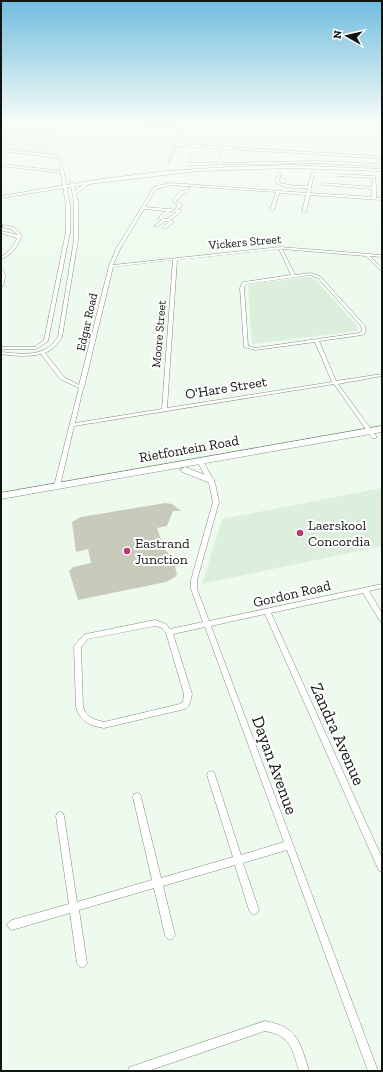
<svg xmlns="http://www.w3.org/2000/svg" width="383" height="1072" viewBox="0 0 383 1072" font-family="'Zilla Slab',serif">
  <style>
    .built { fill: #dcefdd }
    .green { fill: #f0d18a }
    .building { fill: #c8cbbb }
    .lines { fill: none; stroke-linecap: round; stroke-linejoin: round }
    .street-casing { stroke: #818d81; stroke-width: 1 }
    .secondary-casing { stroke: #818d81; stroke-width: 1 }
    .primary-casing { stroke: #818d81; stroke-width: 1 }
    .street { fill: #fff; fill-rule: evenodd }
    .secondary { fill: #fff; fill-rule: evenodd }
    .primary { fill: #fff; fill-rule: evenodd }
    .poi-dot { fill: #bf3672; stroke: #fff; stroke-width: 1.5 }
    .labels { text-anchor: middle; dominant-baseline: central; stroke-width: 4; stroke-linejoin: round; paint-order: stroke }
    .far-street-label { font-size: 12px; fill: #111511; stroke: #fff }
    .street-label { font-size: 14px; fill: #111511; stroke: #fff }
    .poi-label { font-size: 14px; fill: #111511; stroke: #fff; text-anchor: start }
    .near-street-label { font-size: 17px; fill: #111511; stroke: #fff }
  </style>
  <rect width="100%" height="100%" fill="#edfaed"/>
  <path class="built" d="M1,122H60L54,141V155L1,149Z
    M308,277L315,279L359,328L356,331L252,344L248,286L252,284Z
    M382,488V546L202,584L222,519Z"/>
  <path class="green" d="M108,122H178L175,129Z"/>
  <path class="building" d="M165,503L172,504L181,511H173L167,526L157,528L164,549L181,565L175,567L177,574L175,577L166,582L78,600L69,571L73,567L91,563L88,549L76,552L72,522L81,517Z"/>
  <g class="lines">
    <defs>
      <path id="street" d="M20,122H22L11,139L9,150L55,155L61,159L64,172V173L70,206V232L48,341L36,349H1V347H35L44,340L66,232V206L61,173L1,166V164L61,171L59,159L54,157L8,152L1,158V155L6,151L9,139Z
        M185,122H187L178,144L375,156L380,159L378,165L377,166L315,163L188,165L187,164L196,147L177,146L170,162L168,163ZM199,147L225,149L218,163H190ZM228,149L374,158L377,159L376,164L315,161L221,163Z
        M313,172L314,173L310,193L372,197V189L324,185L322,184L324,183L372,187L373,178L337,176L336,175L337,174L374,176L375,177L376,187L377,188L376,189V198H382V200L310,195L306,212L304,213L302,212L306,195L279,193L274,210L272,211L270,210L276,192L171,185L156,189L145,207L168,209L170,208L171,209L175,210L178,204L173,202V200L181,191H185L188,188H190L187,193H183L176,201L182,204L178,210H181V212L170,220L173,221V223L164,229L162,228L163,227L169,222L165,221L157,227L154,226L162,220L158,218L166,211L144,209L120,249L113,265L280,247L382,255V257L370,256L382,269V272L366,256L282,249L295,275L310,273L320,276L365,326L366,332L362,335L319,341L336,381L382,374V376L338,384L376,436L377,437L376,438H372L334,384L74,426L60,486L57,488L55,487L54,486L79,388L60,379L41,354C28,357 14,356 1,354V352C23,354 45,358 58,337L74,240V202L70,181L73,182L78,202V240L62,337C57,345 53,349 45,353L64,377L79,385L109,266L116,249L154,187L171,183L307,193L308,188C299,188 281,189 275,181L279,174L280,173L281,174L279,181L280,183L295,186H308L312,173ZM170,211L177,212L167,219L162,218ZM279,249L291,275L244,282L242,283L240,288L244,347L255,350L315,342L332,382L167,408L177,260ZM173,260L162,409L75,423L83,389L84,388V387L113,267ZM310,275L318,278L361,326L362,331L359,333L255,348L248,346L244,288L246,284Z
        M3,225L13,227L22,235C18,246 12,255 1,259V257C9,252 14,246 17,238L1,233V231L18,235L11,229L3,227Z
        M1,268C7,273 5,279 3,286L1,287L2,277Z
        M200,459L203,461L215,483L219,502L197,580V589L209,621L382,584V588L369,591L382,613V622L380,621L363,593L271,613L382,858V872L379,871L265,614L211,626L378,1071H368L287,850L243,863L259,910L257,913L254,915L251,913L249,910L235,865L163,886L175,935L173,938L170,940L167,938L165,935L154,888L79,910L87,963L85,966L82,968L79,966L77,963L70,913L12,930L9,928L7,925L9,922L12,920L69,904L56,816L57,813L60,812L63,813L64,816L77,902L152,880L133,797L134,794L137,793L140,794L141,797L161,878L233,857L207,775L208,772L211,771L214,772L215,775L241,855L284,842L205,627L173,634L192,694C190,701 191,705 185,709L104,728C90,726 80,721 76,707L74,646L84,635L86,634L155,620L166,624L170,629L203,622L191,589V580L213,502L209,483L197,461ZM155,626L162,628L166,633L184,694L183,702L180,704L104,722C95,720 86,717 83,707L81,647L88,639Z
        M265,1021C298,1027 300,1042 309,1071H299C292,1048 291,1036 265,1031L148,1071H128L129,1067L133,1066Z"/>
      <path id="secondary" d="M290,165L382,169V171L290,168L198,171L89,184L75,195H73V193L82,185L1,198V196L102,179L167,171L228,167Z"/>
      <path id="primary" d="M382,426V432L1,499V493Z
        M185,467L213,478L215,480L210,483L182,472L180,470Z"/>
    </defs>
    <use href="#street" class="street-casing"/>
    <use href="#secondary" class="secondary-casing"/>
    <use href="#primary" class="primary-casing"/>
    <use href="#street" class="street"/>
    <use href="#secondary" class="secondary"/>
    <use href="#primary" class="primary"/>
  </g>
  <linearGradient id="sky" x2="0" y2="1"><stop stop-color="#71bcdf"/><stop offset="0.45" stop-color="#f7fdf7"/><stop offset="1" stop-color="#f7fdf7" stop-opacity="0"/></linearGradient>
  <rect width="383" height="272" fill="url(#sky)"/>
  <g class="poi-dot">
    <circle cx="300" cy="533" r="4"/>
    <circle cx="127" cy="551" r="4"/>
  </g>
  <g class="labels">
    <g class="far-street-label">
      <text transform="translate(245 242) rotate(-5)">Vickers Street</text>
      <text transform="translate(87 322) rotate(-77)">Edgar Road</text>
      <text transform="translate(159 334) rotate(-85)">Moore Street</text>
    </g>
    <g class="street-label">
      <text transform="translate(226 388) rotate(-9)">O'Hare Street</text>
      <text transform="translate(189 449) rotate(-10)">Rietfontein Road</text>
      <text transform="translate(292 594) rotate(-13)">Gordon Road</text>
    </g>
    <g class="poi-label">
      <text x="308" y="525">Laerskool<tspan x="308" dy="16">Concordia</tspan></text>
      <text x="135" y="543">Eastrand<tspan x="135" dy="16">Junction</tspan></text>
    </g>
    <g class="near-street-label">
      <text transform="translate(338 734) rotate(66)">Zandra Avenue</text>
      <text transform="translate(275 765) rotate(70)">Dayan Avenue</text>
    </g>
  </g>
  <rect width="383" height="1072" fill="none" stroke="#111511" stroke-width="4"/>
  <g transform="translate(347 36) rotate(278)" stroke="#ffffff" stroke-width="3" paint-order="stroke">
  <path d="M0-3L7 15L0 10L-7 15Z" fill="#111511"/>
  <text y="-6" font-size="11" font-weight="bold" text-anchor="middle" fill="#111511">N</text>
  </g>
</svg>
